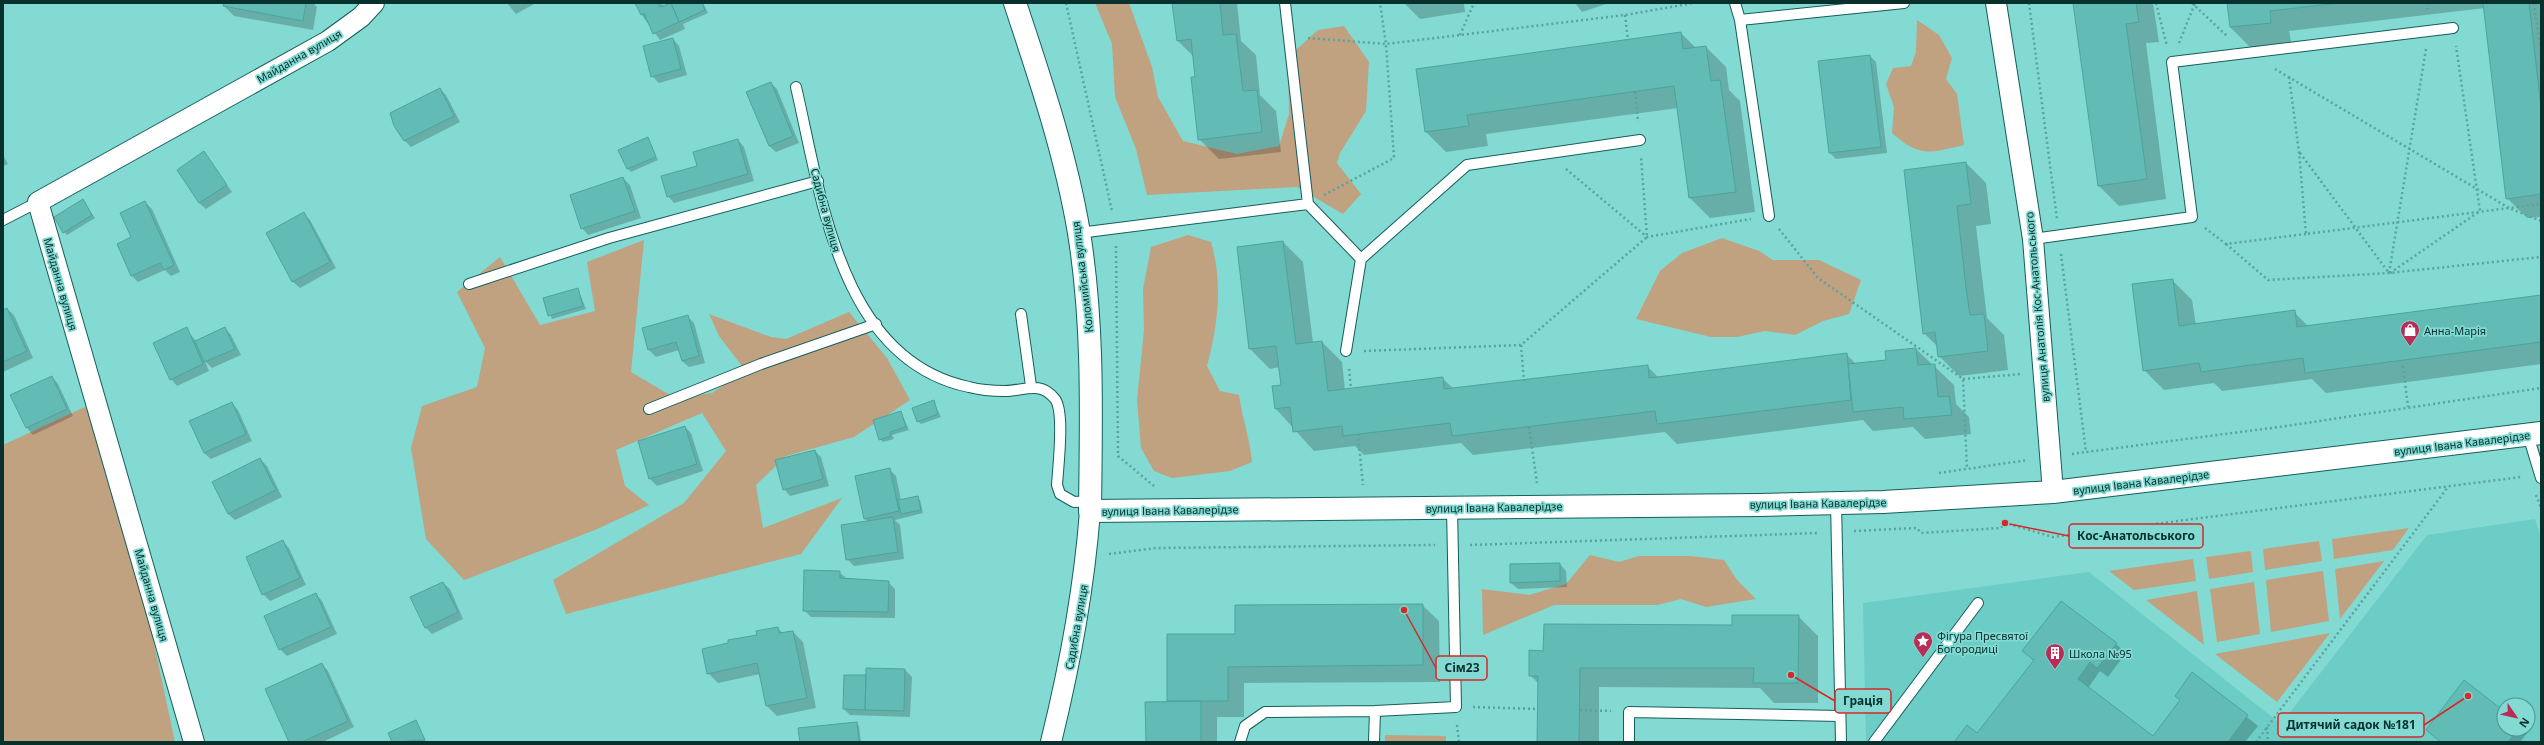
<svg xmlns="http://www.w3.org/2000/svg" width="2544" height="745" viewBox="0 0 2544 745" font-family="'Noto Sans',sans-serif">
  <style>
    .built { fill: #6bcdc6; fill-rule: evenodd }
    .green { fill: #c0a180 }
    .shadow { fill: #0003 }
    .building { fill: #62bbb4; stroke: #4ba49d }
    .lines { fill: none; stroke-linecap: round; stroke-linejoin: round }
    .lane-casing { stroke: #155e5a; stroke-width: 12 }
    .street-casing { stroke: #155e5a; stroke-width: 22 }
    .secondary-casing { stroke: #155e5a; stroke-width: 24 }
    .path { stroke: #5aa39d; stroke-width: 2.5; stroke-dasharray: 2 3; stroke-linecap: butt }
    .lane { stroke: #fff; stroke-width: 10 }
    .street { stroke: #fff; stroke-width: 20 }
    .secondary { stroke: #fff; stroke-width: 22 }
    .labels { text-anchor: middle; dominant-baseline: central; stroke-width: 3.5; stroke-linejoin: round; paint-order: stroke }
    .street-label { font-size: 11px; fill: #08302d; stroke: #82dad3 }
    .poi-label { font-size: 11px; fill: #08302d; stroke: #82dad3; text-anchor: start }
    .leader { fill: none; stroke: #d62828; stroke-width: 1.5 }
    .callout-dot { fill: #d62828; stroke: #82dad3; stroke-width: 1.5 }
    .callout { fill: #82dad3; stroke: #d62828; stroke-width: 1.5 }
    .callout-label { font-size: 12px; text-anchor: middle; font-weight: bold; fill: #08302d }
  </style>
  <rect width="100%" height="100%" fill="#82dad3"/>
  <path class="built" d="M2535,519L2541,538V742H1866L1863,603L2089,572L2281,724L2427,535ZM2504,705H2528V729H2504Z"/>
  <path class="green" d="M1095,3H1129L1152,67L1158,97L1183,141L1237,154L1279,146L1289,114L1288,57L1318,30L1344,26L1369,62L1366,111L1340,153L1337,163L1361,194L1343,214L1297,187L1147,195L1136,149L1115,97L1112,44Z
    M1917,20L1939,35L1952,58L1946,79L1957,94L1964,145C1930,153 1920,158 1892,133L1894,107L1886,84L1893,68L1911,66L1916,52Z
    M1188,235L1211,242C1223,282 1218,326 1207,366L1220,391L1239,395C1242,417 1250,439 1252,462L1230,471L1172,478L1154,471L1141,448L1137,400L1144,330L1143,289L1151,247Z
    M1722,238L1759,251L1773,260H1819L1861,280L1849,314L1823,321L1795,335L1765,331L1737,337H1711L1636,319L1660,271L1682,253Z
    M644,240L631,372L675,398L712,393L745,370L719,336L709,314L771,337L786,339L849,312L887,358L910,400L854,437L786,456L756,485L763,528L842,498L801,554L566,614L553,580L684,503L726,451L702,413L616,450L625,486L649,505L595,530L464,580L426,539L411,448L422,406L477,387L485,348L457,292L500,257L540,325L595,311L587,262Z
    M87,406L142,588L175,742H3V445Z
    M2409,528L2393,550L2334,559L2332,539Z
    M2319,541L2322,561L2265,570L2263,549Z
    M2251,551L2253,572L2209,579L2206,557Z
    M1590,555L1619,562L1639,556H1690L1724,560L1737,580L1756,599L1706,607L1681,599L1657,605H1554L1483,635L1482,589L1529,595L1566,584Z
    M2193,559L2196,581L2134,590L2109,571Z
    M2384,561L2340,619L2335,569Z
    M2323,571L2329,621L2271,632L2266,580Z
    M2254,582L2260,634L2217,642L2210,589Z
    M2197,591L2204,645L2146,600Z
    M2330,633L2277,702L2215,654Z
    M1385,735L1446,736V742H1385Z"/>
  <path class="shadow" d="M225,3H313L317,7L313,30L234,16L224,6Z
    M507,3H536L516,14Z
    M636,3H661L663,6L670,3H703L708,13L683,24L685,29L660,40L641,14Z
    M1173,3H1237L1241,41L1256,55L1260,95L1276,111L1281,152L1219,159L1199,139L1194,57L1178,41Z
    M1404,3H1464L1465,12L1420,19Z
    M1575,3H1609L1582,12Z
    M2074,3H2153L2159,42L2146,43L2166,199L2119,206L2099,186Z
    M2228,3H2541V217L2527,218L2507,198L2485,8L2289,31L2291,42L2250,47L2230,27Z
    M1681,33L1696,48L1706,47L1726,67L1729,90L1740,101L1755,212L1710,218L1690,198L1678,108L1486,134L1488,146L1446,152L1426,132L1417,70Z
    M673,39L679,46L687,75L659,83L652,76Z
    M1870,56L1876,62L1887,153L1836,159L1830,153Z
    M771,83L777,89L799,143L776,152L769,146L747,93Z
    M440,89L446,95L460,122L411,147L404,140Z
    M648,138L658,160L631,172L628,169Z
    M738,140L744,147L754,181L674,203L668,196L698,167Z
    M204,153L232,192L206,209L199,203Z
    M3,155L8,164L3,166Z
    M1966,163L1986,183L1991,224L1976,226L1987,318L2004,335L2008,370L1959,376L1939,356L1938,347L1924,333Z
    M623,178L630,185L641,218L588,235L582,228Z
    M83,201L95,218L67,235L64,232Z
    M145,202L152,209L180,272L171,276L165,270L138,282L132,276L118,244L132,238Z
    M304,214L310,220L336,268L300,288L293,282L267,233Z
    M1283,242L1303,262L1313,343L1322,342L1342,362L1345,390L1442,378L1454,389L1647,366L1659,378L1846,354L1856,364L1887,361L1916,349L1954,385L1956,404L1969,417L1971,434L1925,439L1913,427L1873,431L1863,420L1677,444L1665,432L1473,455L1461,443L1364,455L1355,446L1314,451L1276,409L1282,386L1280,367L1270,369L1250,349Z
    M2172,280L2192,300L2196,325L2294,312L2309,327L2541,296V364L2326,393L2312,379L2222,391L2214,383L2164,390L2144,370Z
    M578,289L586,309L552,319L544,299Z
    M7,309L14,315L33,358L3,372V311Z
    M687,316L694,323L705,363L689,367L682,361L679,350L656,357L649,350L643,328Z
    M225,328L231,335L241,355L212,368L205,361L209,371L177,386L171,379L186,329L196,341Z
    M52,377L58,384L73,416L33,435L27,428L12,396Z
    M933,401L941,417L921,424L918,421Z
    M232,403L238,410L252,441L211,459L204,453Z
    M901,412L909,430L892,435L894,439L883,442L880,439Z
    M685,427L691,433L703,471L657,486L650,479L639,441Z
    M815,451L821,457L829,486L790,496L784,489Z
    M260,459L267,466L282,497L235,520L228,514Z
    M889,469L896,476L901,500L917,497L920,500L923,513L895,520L900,525L904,559L854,566L847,559L869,522L865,519Z
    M283,542L289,548L306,585L270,601L263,594Z
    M1560,564L1566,571L1567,587L1518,589L1511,583Z
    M839,572L846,578L888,582L895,589V618L811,617L804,610Z
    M443,583L450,589L463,619L432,634L425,627Z
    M316,594L322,601L337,634L287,656L280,649Z
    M1422,605L1439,621L1440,682L1244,683V717H1217V742H1147L1168,702V635H1236Z
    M1798,616L1818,636V703H1774L1760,688L1599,687V742H1538L1539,684L1530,675L1544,652Z
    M778,628L783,634L793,632L803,642L816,708L777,716L767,706L760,674L718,683L708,673L758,635Z
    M2116,644L2126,653L2108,677L2100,671L2088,688L2153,737L2181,701L2193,674L2258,726L2245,742H1955L1977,735L2034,661L2024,651Z
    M322,664L328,671L354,727L323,742H290Z
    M905,670L912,677L910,717L850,715L844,709L867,676Z
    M2504,713V729H2524L2528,732L2520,742H2441L2427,730Z
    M416,722L426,742H393L389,733Z
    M856,723L859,726L861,742H801Z"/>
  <path class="building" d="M224,3H306L303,21L223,6Z
    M635,3H658L660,7L671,3L679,22L653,34L644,13L641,15Z
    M671,3H702L705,10L679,22Z
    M1172,3H1220L1223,35L1236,34L1243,91L1257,90L1262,132L1198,140L1191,77H1195L1191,39L1177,41Z
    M2073,3H2136L2139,22L2126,24L2147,179L2098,186Z
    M2227,3H2339L2270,11L2271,23L2230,27Z
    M2483,3H2529L2541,107V194L2506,199Z
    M1681,32L1683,49L1706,46L1711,81L1720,80L1736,192L1689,198L1674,86L1467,115L1469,126L1425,132L1416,69Z
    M673,38L681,69L651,77L643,46Z
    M1870,55L1881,147L1829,153L1818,61Z
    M771,82L793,136L769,146L746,92Z
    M440,88L454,116L404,141L394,126L390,113Z
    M648,137L656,157L627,169L618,150Z
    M738,139L748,174L667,197L661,176L697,166L693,152Z
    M204,151L227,185L199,203L177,170Z
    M1966,162L1971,204L1957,206L1966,288L1970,315L1984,314L1988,351L1938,357L1935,332L1923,334L1904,170Z
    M623,177L635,211L581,229L570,195Z
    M83,199L92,215L63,233L54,217Z
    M145,201L174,265L164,270L160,263L131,276L117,244L131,237L120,213Z
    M304,212L330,262L292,282L266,233Z
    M1283,241L1296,344L1322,341L1328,391L1443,377L1444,389L1648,365L1649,378L1847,353L1851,400L1657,424L1655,411L1452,436L1450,423L1343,436L1342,426L1293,432L1290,407L1275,409L1272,386L1281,385L1276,346L1249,349L1237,247Z
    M2173,279L2179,326L2295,310L2297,327L2541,295V342L2305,373L2303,358L2201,372L2199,363L2143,371L2132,284Z
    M578,288L583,306L548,316L543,298Z
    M7,308L27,351L3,362V310Z
    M688,315L699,356L682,361L676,342L648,350L642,328Z
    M187,327L203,364L170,380L153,343Z
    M225,327L235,349L204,362L195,341Z
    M1916,348L1918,365L1935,364L1938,397L1949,396L1952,415L1904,419L1903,407L1853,412L1848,364L1886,360L1885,351Z
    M52,376L67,409L26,428L10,395Z
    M934,400L938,414L917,422L912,408Z
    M232,402L246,434L204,453L189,421Z
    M901,411L906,427L890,432L891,436L879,440L873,420Z
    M685,426L697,464L649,479L638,441Z
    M815,450L823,479L783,490L775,460Z
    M260,458L276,490L228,514L212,482Z
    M890,468L899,511L864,519L855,476Z
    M918,496L921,510L901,514L898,500Z
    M893,517L898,552L846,560L841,525Z
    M283,540L300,578L262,595L246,557Z
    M1560,563V581L1510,583V564Z
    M804,570L840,571V578L889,581L888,612L803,611Z
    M443,582L458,612L425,628L410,597Z
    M316,593L331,627L279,650L264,616Z
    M2061,601L2117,643L2097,668L2090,662L2078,679L2153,736L2180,700L2175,696L2192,672L2248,715L2228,742H1954L1967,725L1977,733L2034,660L2022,651Z
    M1423,604V665L1228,667V701H1167V634H1235V605Z
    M1732,615H1799L1798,683H1753L1754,668H1580L1579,742H1537L1538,676H1529V650L1543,651L1544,624L1732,625Z
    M778,627L779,633L793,631L807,698L766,706L757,663L707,674L702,649L728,643V640L757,635L756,631Z
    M322,663L348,721L302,742H289L265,689Z
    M866,668L905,669L904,711L865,710Z
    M844,675H866L865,710L843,709Z
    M2464,680L2504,711V729H2518L2508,742H2441L2426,730Z
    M1201,701V742H1146L1145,702Z
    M416,720L425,740L392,742L388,733Z
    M857,722L859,742H800L798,728Z"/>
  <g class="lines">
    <defs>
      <path id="lane" d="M1285,3L1308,204
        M1735,3L1740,20L1904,3
        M1740,20L1769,216
        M796,87C821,194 839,360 969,387C980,390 994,391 1005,391C1024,391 1040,380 1055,399C1065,412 1058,467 1057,485L1060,494L1074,502L1091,501
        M3,220L38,202
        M1079,233L1308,204L1361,259L1467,165L1640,140
        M2033,239L2192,217L2172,62L2453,28
        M469,284L609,238L818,181
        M1021,314L1031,386
        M1346,351L1361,259
        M649,409L761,364L876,324
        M2528,435L2541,478
        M1836,502L1841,742
        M1240,742L1245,726L1265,712L1375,711L1456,707L1452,508
        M1374,742L1375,711
        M1629,742V712L1840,716
        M1874,742L1978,603"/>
      <path id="street" d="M1996,3L2033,239L2053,492
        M194,742L38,202L328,41L361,17L374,3
        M1051,742C1070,665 1084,590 1090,511"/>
      <path id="secondary" d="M1015,3C1040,78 1066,155 1079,233C1094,326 1091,418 1090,511L1759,505L1883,502L2053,492L2541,433"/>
    </defs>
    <use href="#lane" class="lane-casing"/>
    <use href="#street" class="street-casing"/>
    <use href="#secondary" class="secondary-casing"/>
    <path class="path" d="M1066,3L1112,211
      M2029,3L2057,219
      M2156,3L2167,46
      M2192,3L2228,37
      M2427,3L2428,12
      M2534,3L2541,51
      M1625,15L1628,40
      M1460,35L1474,3
      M1308,38L1386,44L1380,3
      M2179,43L2195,3
      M2275,69L2509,208L2541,204
      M2289,77L2299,152L2306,234L2509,208L2541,221
      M1635,92L1638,122
      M2300,153L2389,273
      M1566,169L1647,237L1751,219
      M1324,195L1394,158L1386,44L1625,15L1694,3
      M2205,228L2226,244L2306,234
      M1779,229L1818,278L1963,379L1967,469
      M2226,244L2268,280L2389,273L2541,257
      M1116,246L1118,456L1154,486
      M2061,254L2086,452L2279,427L2541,388
      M2389,273L2426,49
      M2390,273L2480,211L2456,46
      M1521,345L1524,381
      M1364,351L1521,345L1647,237L1641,157
      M2403,366L2408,407
      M1349,369L1351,388
      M1963,379L2021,374
      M1529,427L1537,483
      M1358,434L1363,485
      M2072,454L2086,452
      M1939,473L2028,460
      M2536,495L2541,508
      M1854,531L1917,528L1921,533L2001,528L2005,523L2053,537L2521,477
      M1470,545L1819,533
      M1109,554L1156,548L1435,545
      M1473,707L1537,709
      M1580,710L1611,711
      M1457,725L1459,742
      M2267,727L2268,742
      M2256,742L2448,487"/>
    <use href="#lane" class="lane"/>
    <use href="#street" class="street"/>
    <use href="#secondary" class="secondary"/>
  </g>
  <defs>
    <symbol id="shop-pin" viewBox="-11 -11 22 30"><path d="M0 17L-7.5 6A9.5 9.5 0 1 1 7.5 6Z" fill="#ba2b55" stroke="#82dad3"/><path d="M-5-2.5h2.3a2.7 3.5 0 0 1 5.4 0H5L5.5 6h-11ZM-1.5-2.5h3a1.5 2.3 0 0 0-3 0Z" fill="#fff"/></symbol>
    <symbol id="sight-pin" viewBox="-11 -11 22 30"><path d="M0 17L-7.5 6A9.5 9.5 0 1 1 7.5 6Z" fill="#ba2b55" stroke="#82dad3"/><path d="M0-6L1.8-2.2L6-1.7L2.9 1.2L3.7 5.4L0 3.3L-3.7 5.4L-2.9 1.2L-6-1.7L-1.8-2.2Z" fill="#fff"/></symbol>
    <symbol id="building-pin" viewBox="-11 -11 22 30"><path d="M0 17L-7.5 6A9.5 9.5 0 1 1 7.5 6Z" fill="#ba2b55" stroke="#82dad3"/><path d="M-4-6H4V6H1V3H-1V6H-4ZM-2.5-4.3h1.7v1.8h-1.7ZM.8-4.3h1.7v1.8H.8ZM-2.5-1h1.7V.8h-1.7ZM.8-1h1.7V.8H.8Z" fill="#fff"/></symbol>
  </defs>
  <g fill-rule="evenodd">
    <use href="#shop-pin" x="2399" y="319" width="22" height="30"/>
    <use href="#sight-pin" x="1912" y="630" width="22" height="30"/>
    <use href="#building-pin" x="2044" y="642" width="22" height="30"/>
  </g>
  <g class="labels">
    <g class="street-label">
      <text transform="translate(299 56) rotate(-30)">Майданна вулиця</text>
      <text transform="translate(826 210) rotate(75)">Садибна вулиця</text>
      <text transform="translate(1082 277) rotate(-97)">Коломийська вулиця</text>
      <text transform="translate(61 284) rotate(74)">Майданна вулиця</text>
      <text transform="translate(2037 307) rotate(-95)">вулиця Анатолія Кос-Анатольського</text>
      <text transform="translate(2462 443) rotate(-7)">вулиця Івана Кавалерідзе</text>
      <text transform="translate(2141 482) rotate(-7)">вулиця Івана Кавалерідзе</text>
      <text transform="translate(1818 503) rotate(-1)">вулиця Івана Кавалерідзе</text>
      <text transform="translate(1494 507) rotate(-1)">вулиця Івана Кавалерідзе</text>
      <text transform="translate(1170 510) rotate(-1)">вулиця Івана Кавалерідзе</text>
      <text transform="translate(152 595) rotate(74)">Майданна вулиця</text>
      <text transform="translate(1076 627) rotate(-80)">Садибна вулиця</text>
    </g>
    <g class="poi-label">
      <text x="2424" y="330">Анна-Марія</text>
      <text x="1937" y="635">Фігура Пресвятої<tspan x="1937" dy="13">Богородиці</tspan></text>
      <text x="2069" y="653">Школа №95</text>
    </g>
  </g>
  <path class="leader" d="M2005 523L2069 536M1404 610L1436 668M1791 675L1835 701M2468 696L2424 725"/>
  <g class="callout-dot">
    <circle cx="2005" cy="523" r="4"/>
    <circle cx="1404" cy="610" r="4"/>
    <circle cx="1791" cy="675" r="4"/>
    <circle cx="2468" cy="696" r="4"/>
  </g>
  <g class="callout">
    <rect x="2069" y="524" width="134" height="24" rx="4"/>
    <rect x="1436" y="656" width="51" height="24" rx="4"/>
    <rect x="1835" y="689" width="56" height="24" rx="4"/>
    <rect x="2278" y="713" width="146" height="24" rx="4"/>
  </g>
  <g class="callout-label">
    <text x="2136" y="540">Кос-Анатольського</text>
    <text x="1462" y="672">Сім23</text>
    <text x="1863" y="705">Грація</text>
    <text x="2351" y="729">Дитячий садок №181</text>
  </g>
  <rect width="2544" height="745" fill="none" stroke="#08302d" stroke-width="8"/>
  <g transform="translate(2516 717) rotate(124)"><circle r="19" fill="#82dad3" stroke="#519691"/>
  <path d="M0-3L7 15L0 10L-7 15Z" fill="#ba2b55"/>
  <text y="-6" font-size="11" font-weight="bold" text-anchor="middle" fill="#08302d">N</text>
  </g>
</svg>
